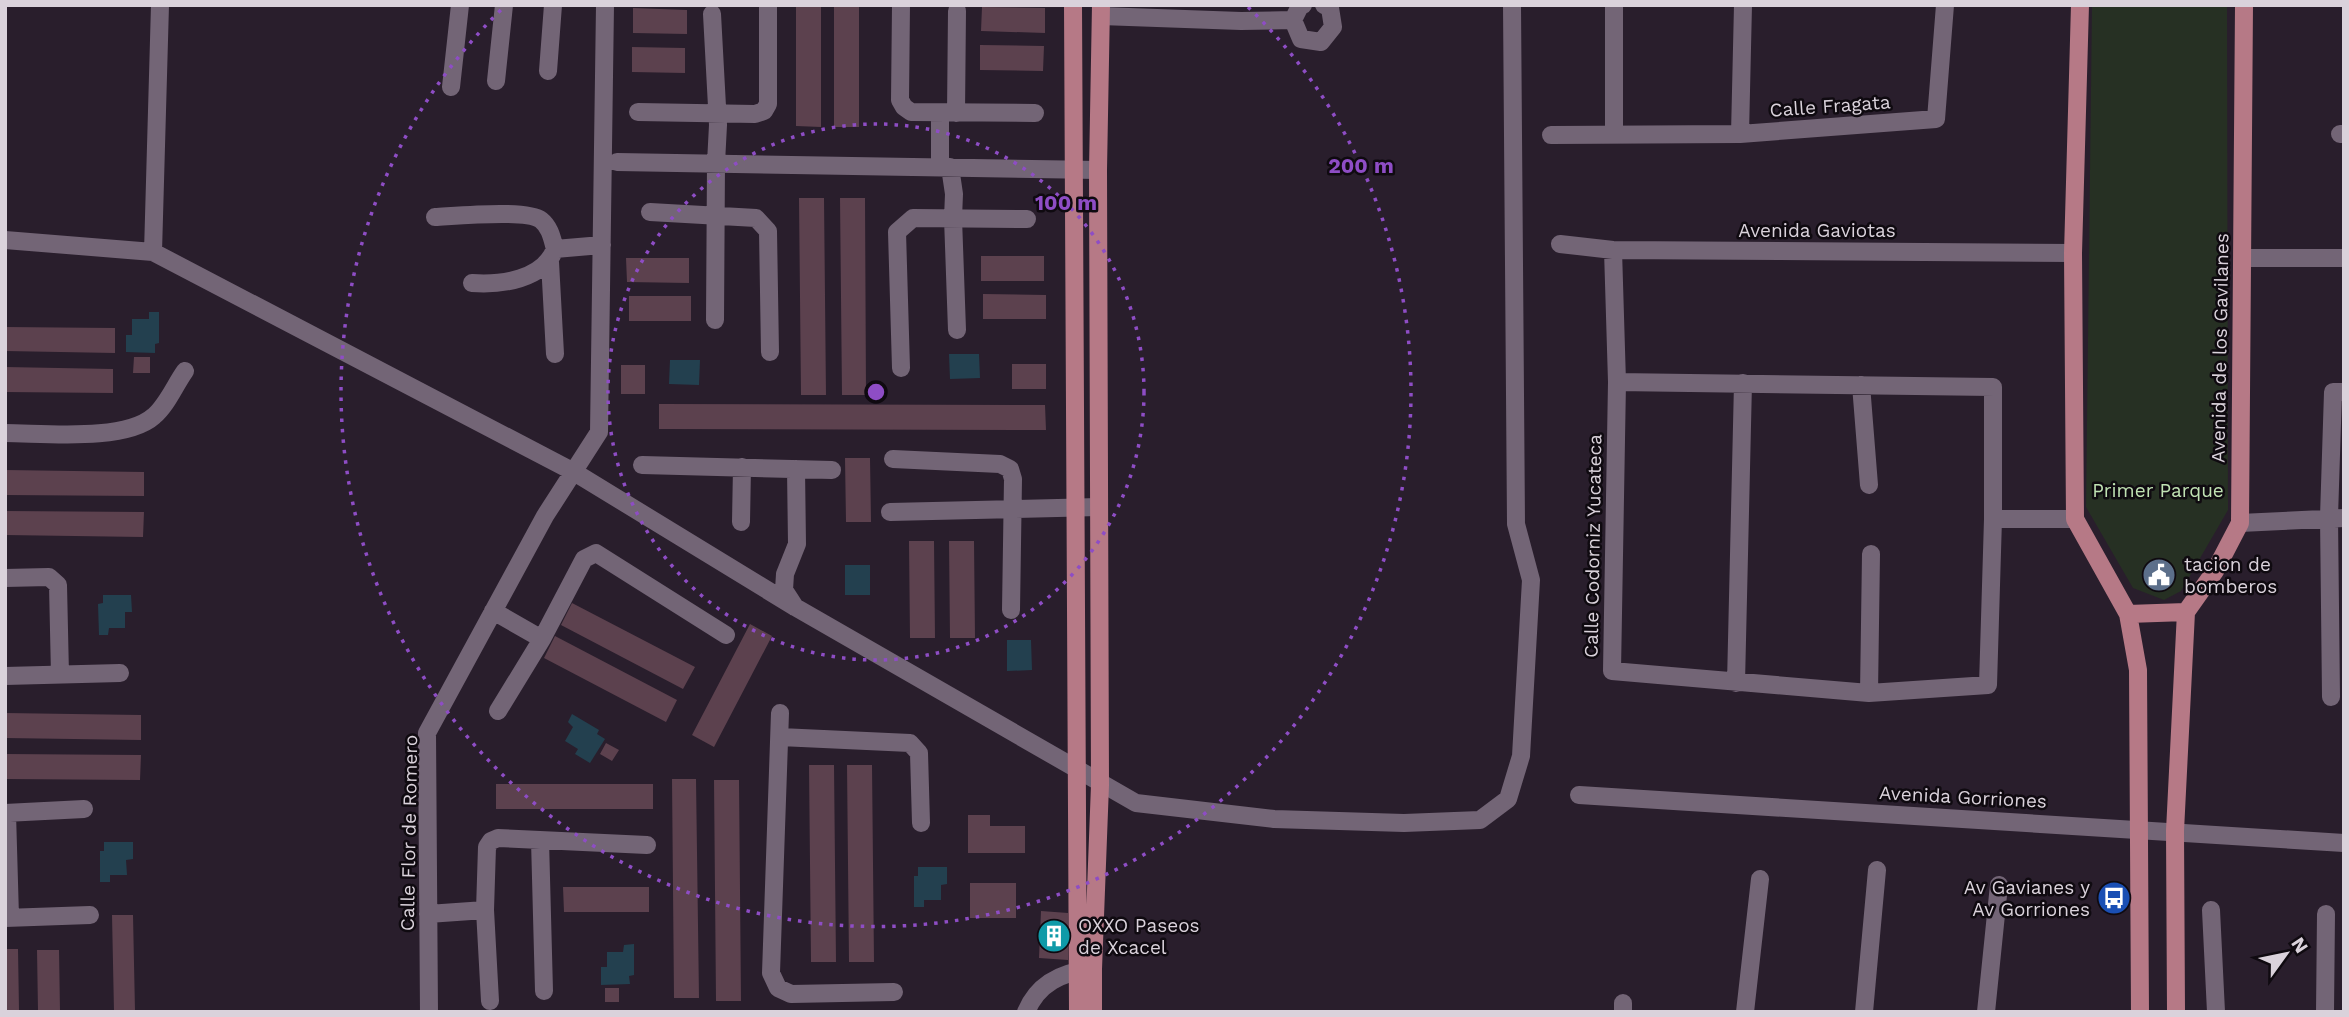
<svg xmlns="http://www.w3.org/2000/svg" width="2349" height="1017" viewBox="0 0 2349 1017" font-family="'Work Sans',sans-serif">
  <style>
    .green { fill: #263023 }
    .water { fill: #23404f }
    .building { fill: #5c414e }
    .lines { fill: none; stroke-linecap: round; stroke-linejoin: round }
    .minor { stroke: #736576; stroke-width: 18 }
    .major { stroke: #b67986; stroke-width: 18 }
    .ring { fill: none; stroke: #8e4dc5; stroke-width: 3.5; stroke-dasharray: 3.5 7 }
    .labels { text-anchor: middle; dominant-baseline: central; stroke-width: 5; stroke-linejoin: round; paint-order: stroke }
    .street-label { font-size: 19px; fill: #dad2db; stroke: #0f0a10 }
    .park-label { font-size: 19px; fill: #c0e2b3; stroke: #0f0a10 }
    .poi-label { font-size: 19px; fill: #dad2db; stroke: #0f0a10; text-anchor: start }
    .centre { fill: #8e4dc5; stroke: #0f0a10; stroke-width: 3.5 }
    .ring-label { font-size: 21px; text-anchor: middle; font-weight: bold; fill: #8e4dc5; stroke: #0f0a10; stroke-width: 5; stroke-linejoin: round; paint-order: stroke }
  </style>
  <rect width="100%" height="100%" fill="#291e2c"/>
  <path class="green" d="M2092,5L2227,7L2228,510L2181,591L2164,600L2133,588L2086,507Z"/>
  <path class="water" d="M149,312H159V343L155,344V353L126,352V335H132V319H149Z
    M949,354H979L980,378L950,379Z
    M670,360H700L699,385L669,384Z
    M845,565H870V595H845Z
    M103,595H131L132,612H125V628H109L108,635H99L98,604L103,603Z
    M1007,640H1031L1032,670L1007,671Z
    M572,714L599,730L597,734L605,739L590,763L575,754L578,749L565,741L573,727L568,722Z
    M104,842H133V859L126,860L127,875H110V882H100V851H104Z
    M918,867H947V884L941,885V900H924V907H914V876H918Z
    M634,944V975L629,976L630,984L601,985V967H607V952H623L624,945Z"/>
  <path class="building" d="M796,5H821V127L796,126Z
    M834,5H859V127H834Z
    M982,7L1045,8V33L981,31Z
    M633,8L687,10V34L633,33Z
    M980,45L1044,46L1043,71L980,70Z
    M632,47L685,48V73L632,72Z
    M799,198H824L826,395H801Z
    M840,198H865L866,395H842Z
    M981,256H1044V281H981Z
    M626,258H689V283L627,282Z
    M983,294L1046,295V319H983Z
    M629,296H691V321H629Z
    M5,327L115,328V353L5,351Z
    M134,357H150V373H133Z
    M1012,364H1046V389H1012Z
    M621,365H645V394H621Z
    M5,367L113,369V393L5,392Z
    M659,404L1045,405L1046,430L659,429Z
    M845,458H870L871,522H846Z
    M5,470L144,472V496L5,495Z
    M5,511L144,512L143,537L5,535Z
    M909,541H934L935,638H910Z
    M949,541H974L975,638H950Z
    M572,603L695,667L683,689L561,625Z
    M750,624L772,636L714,747L692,735Z
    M555,636L677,700L666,722L544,658Z
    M5,713L141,715V740L5,738Z
    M606,743L619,750L612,761L600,754Z
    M5,754L141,755L140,780L5,779Z
    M809,765H834L836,962H811Z
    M847,765H872L874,962H849Z
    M672,779H696L699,998H674Z
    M714,780H739L741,1001H716Z
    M496,784H653V809H496Z
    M968,815H990V826H1025V853H968Z
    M970,883H1016V918H970Z
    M563,887H649V912H564Z
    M1041,911L1068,913V960L1039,958Z
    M112,915H133L135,1011L114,1012Z
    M5,949H18L19,1010H5Z
    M37,950H59L60,1011H38Z
    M605,988H619V1002H605Z"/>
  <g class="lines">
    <path class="minor" d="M901,5L900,100L904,107L911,112L1035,113
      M1303,5L1300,6L1293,20L1301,39L1321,42L1333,27L1330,8L1324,5
      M1614,5V135
      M712,14L718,125L716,163L715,320
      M1101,16L1241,21L1293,20
      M548,71L553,5
      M496,81L504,5
      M451,87L460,5
      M638,112L755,114L764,111L768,104V5
      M940,113V167
      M956,113L957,11
      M1740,134L1743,5
      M2340,134H2344
      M1551,135L1740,134L1936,119L1945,5
      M617,162L1098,170
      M950,167L954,194L953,218L957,330
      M650,212L756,218L768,231L770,352
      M435,217C455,216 527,209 541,220C550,227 552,238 555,249L602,245
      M5,240L153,252L574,472L795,607L1136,803L1274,819L1404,823L1480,820L1508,799L1521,756L1531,580L1516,524L1512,5
      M1560,244L1613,250L2073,253
      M1613,250L1617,382L1612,671L1869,693L1988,685L1993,519H2075
      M153,252L160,5
      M2243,258H2344
      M550,262L555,354
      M472,283C501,285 543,280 555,249
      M901,368L897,232L913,218L1027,219
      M1617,382L1993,387V519
      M1861,385L1869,485
      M5,433C44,433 125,442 154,416C167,405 175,385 185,371
      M893,459L1000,464L1010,469L1013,479L1011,610
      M642,465L832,470
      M890,512L1099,507
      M741,522L742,467
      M2240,523L2344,518
      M5,578L49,577L58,585L60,675
      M795,607L784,590L785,574L797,544L796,469
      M493,611L542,639
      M5,676L120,673
      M1736,683L1743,383
      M1869,693L1871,554
      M2331,697L2329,517L2333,392H2344
      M498,711L542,639L584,559L596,553L726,635
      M780,713L771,973L778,988L791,994L894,992
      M780,737L910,743L919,753L921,823
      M1579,795L2344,843
      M5,813L84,809
      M7,813L10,917
      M540,840L544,991
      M485,910L490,1001
      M2211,910L2216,1012
      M428,914L485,910L487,847L491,841L498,838L647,845
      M5,918L90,915
      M429,1012L427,733L545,516L599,432L605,5
      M1026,1012C1038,983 1062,972 1092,969
      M1623,1012V1003
      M1745,1012L1760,879
      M1864,1012L1877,870
      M1986,1012L1999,885
      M2325,1012L2326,914"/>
    <path class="major" d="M1073,5L1078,1012
      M2080,5L2073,253L2075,519L2128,614L2138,670L2140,1012
      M2128,614L2186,612
      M1093,1012V969L1100,785L1098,170L1101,5
      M2176,1012L2175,831L2186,612L2215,571L2240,523L2244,5"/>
  </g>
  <g class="ring">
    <circle cx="876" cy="392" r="268"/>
    <path d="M1248 7A535 535 0 1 1 504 7"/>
  </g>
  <defs>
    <symbol id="civic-disc" viewBox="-11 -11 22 22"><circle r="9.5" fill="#5c6f8a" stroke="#0f0a10"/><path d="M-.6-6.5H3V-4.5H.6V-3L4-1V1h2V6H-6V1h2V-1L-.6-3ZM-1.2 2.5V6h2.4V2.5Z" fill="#fff"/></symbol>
    <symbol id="bus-disc" viewBox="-11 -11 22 22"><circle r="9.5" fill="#1a4fb4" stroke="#0f0a10"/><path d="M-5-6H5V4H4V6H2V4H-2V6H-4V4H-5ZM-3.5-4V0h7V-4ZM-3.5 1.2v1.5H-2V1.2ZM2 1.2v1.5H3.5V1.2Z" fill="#fff"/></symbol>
    <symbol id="building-disc" viewBox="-11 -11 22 22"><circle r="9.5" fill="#0f9aa8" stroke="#0f0a10"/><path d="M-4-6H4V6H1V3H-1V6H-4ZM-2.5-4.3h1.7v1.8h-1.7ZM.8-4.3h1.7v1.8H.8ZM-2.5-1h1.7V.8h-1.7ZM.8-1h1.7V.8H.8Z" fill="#fff"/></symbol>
  </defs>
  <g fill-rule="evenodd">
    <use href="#civic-disc" x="2140" y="556" width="38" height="38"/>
    <use href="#bus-disc" x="2095" y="879" width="38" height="38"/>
    <use href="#building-disc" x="1035" y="917" width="38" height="38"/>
  </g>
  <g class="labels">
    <g class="street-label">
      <text transform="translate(1830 106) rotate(-4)">Calle Fragata</text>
      <text x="1817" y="230">Avenida Gaviotas</text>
      <text transform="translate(2220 348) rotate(-89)">Avenida de los Gavilanes</text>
      <text transform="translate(1593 546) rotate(-89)">Calle Codorniz Yucateca</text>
      <text transform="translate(1963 797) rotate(3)">Avenida Gorriones</text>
      <text transform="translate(409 833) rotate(-89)">Calle Flor de Romero</text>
    </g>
    <g class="park-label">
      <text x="2158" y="490">Primer Parque</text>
    </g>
    <g class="poi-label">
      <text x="2184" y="564">tacion de<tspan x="2184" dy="22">bomberos</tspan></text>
      <text x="2090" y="887" text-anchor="end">Av Gavianes y<tspan x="2090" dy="22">Av Gorriones</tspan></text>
      <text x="1078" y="925">OXXO Paseos<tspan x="1078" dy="22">de Xcacel</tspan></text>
    </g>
  </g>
  <circle cx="876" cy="392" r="10" class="centre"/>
  <g class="ring-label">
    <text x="1361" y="173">200 m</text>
    <text x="1066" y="210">100 m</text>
  </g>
  <rect width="2349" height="1017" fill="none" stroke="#dad2db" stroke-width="14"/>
  <g transform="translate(2286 954) rotate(57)" stroke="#0f0a10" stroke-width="5" paint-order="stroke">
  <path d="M0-5L12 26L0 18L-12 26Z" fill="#dad2db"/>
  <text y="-10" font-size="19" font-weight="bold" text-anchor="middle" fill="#dad2db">N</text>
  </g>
</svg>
